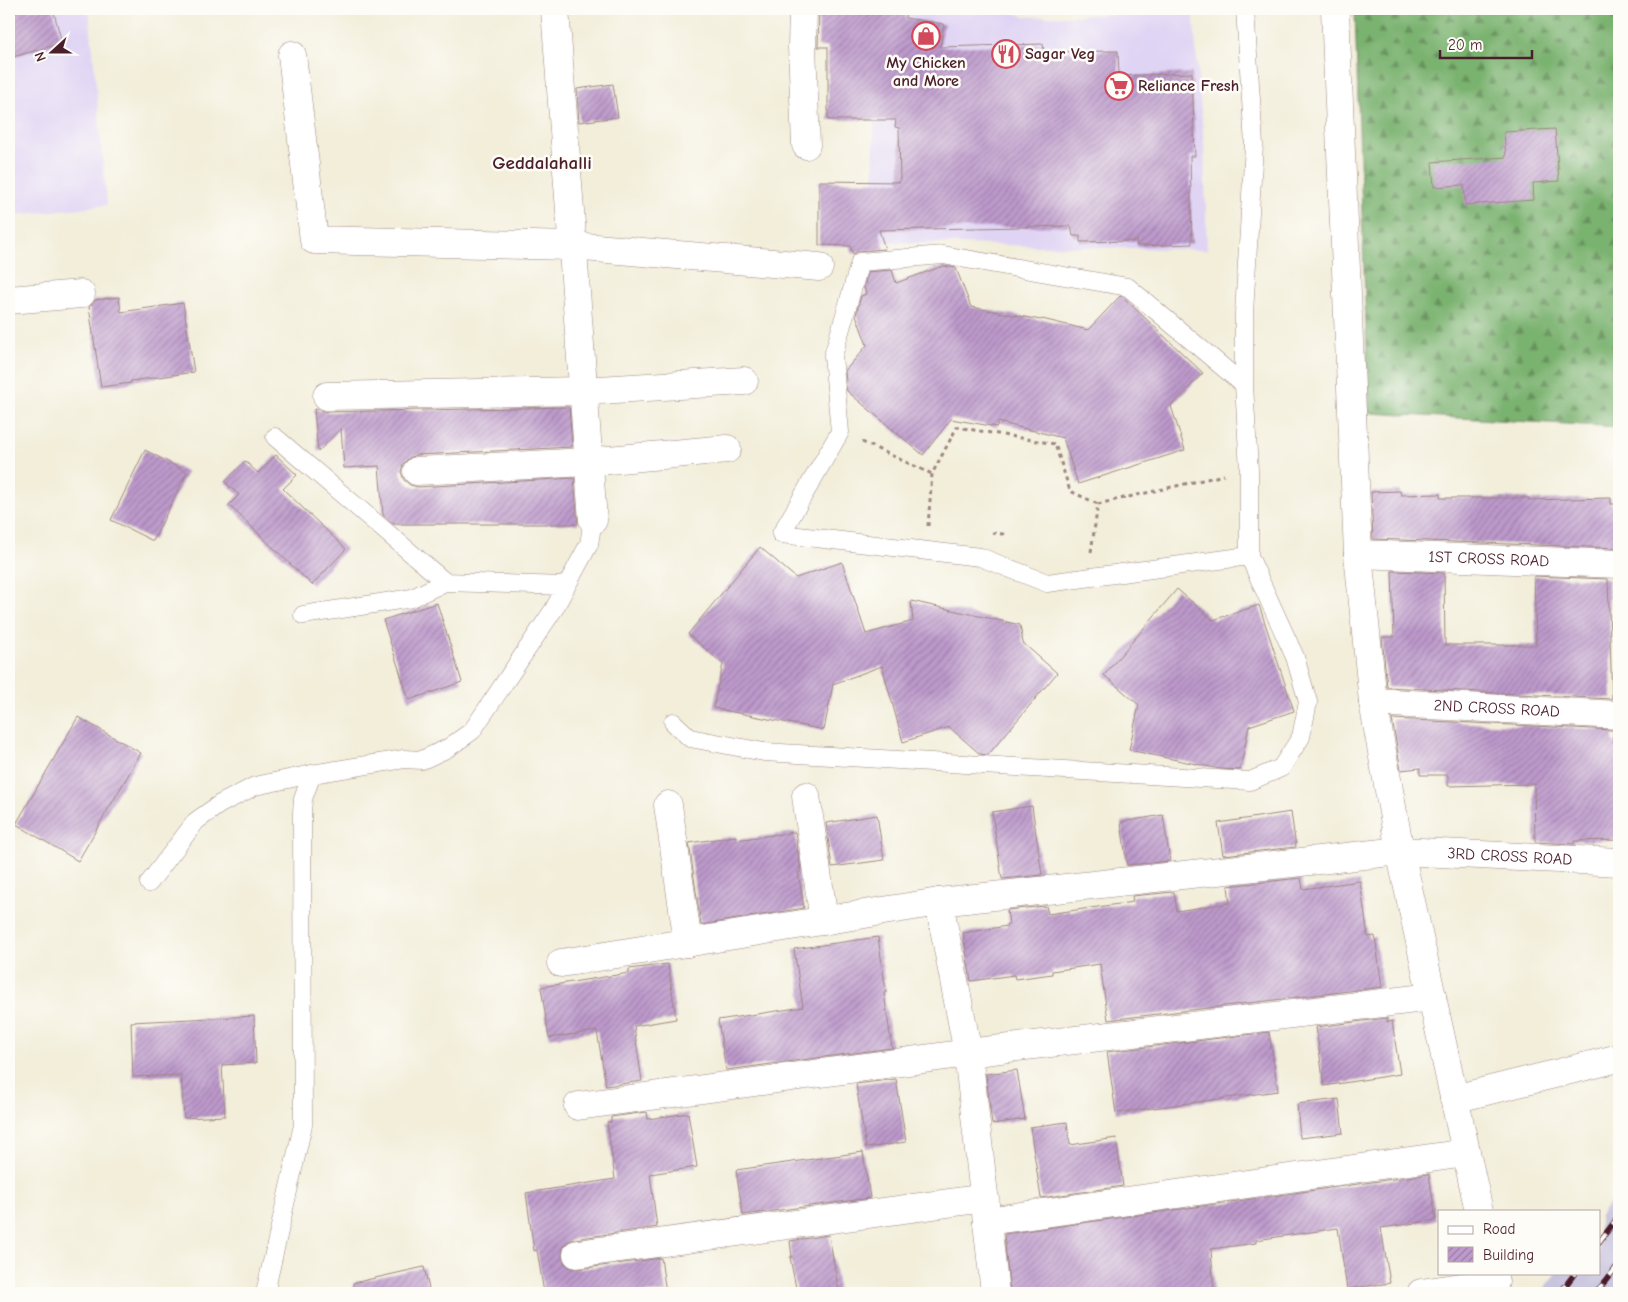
<svg xmlns="http://www.w3.org/2000/svg" width="1628" height="1302" viewBox="0 0 1628 1302" font-family="'Comic Neue',sans-serif">
  <style>
    .built { fill: #e0d4f4 }
    .railway { fill: #c4c0db }
    .forest { fill: url(#forest-firs); stroke: #62684e }
    .building { fill: url(#building-hatch) }
    .lines { fill: none; stroke-linecap: round; stroke-linejoin: round }
    .service-casing { stroke: #9e8682; stroke-width: 19 }
    .minor-casing { stroke: #9e8682; stroke-width: 29 }
    .path { stroke: #9e8682; stroke-width: 3; stroke-dasharray: 4 4; stroke-linecap: butt }
    .service { stroke: #fff; stroke-width: 18 }
    .minor { stroke: #fff; stroke-width: 28 }
    .rail-casing { stroke: #4a1f2b; stroke-width: 5.5 }
    .rail { stroke: #fdfcf7; stroke-width: 4; stroke-dasharray: 11; stroke-linecap: butt }
    .labels { text-anchor: middle; dominant-baseline: central; stroke-width: 5; stroke-linejoin: round; paint-order: stroke }
    .poi-label { font-size: 16px; font-weight: bold; fill: #4a1f2b; stroke: #fdfcf7; text-anchor: start }
    .street-label { font-size: 16px; fill: #4a1f2b; stroke: #fdfcf7 }
    .quarter-label { font-size: 19px; font-weight: bold; fill: #4a1f2b; stroke: #fdfcf7 }
  </style>
  <defs>
    <pattern id="forest-firs" width="22" height="20" patternUnits="userSpaceOnUse" patternTransform="scale(1.25)"><rect width="22" height="20" fill="#7ab270"/><path d="M5 1l3.5 6h-7zM16 11l3.5 6h-7z" fill="#66905c"/></pattern>
    <pattern id="building-hatch" width="6" height="6" patternUnits="userSpaceOnUse" patternTransform="scale(1.25)"><rect width="6" height="6" fill="#bd9acc"/><path d="M-1 1l2-2M0 6l6-6M5 7l2-2" fill="none" stroke="#9c7da6"/></pattern>
  </defs>
  <rect width="100%" height="100%" fill="#fdfcf7"/>
  <filter id="ink" filterUnits="userSpaceOnUse"><feTurbulence type="fractalNoise" baseFrequency=".02" numOctaves="2"/><feDisplacementMap in="SourceGraphic" scale="10" xChannelSelector="R" yChannelSelector="G"/><feConvolveMatrix kernelMatrix="1 2 1 2 8 2 1 2 1" color-interpolation-filters="sRGB"/></filter>
  <filter id="wash" filterUnits="userSpaceOnUse"><feTurbulence type="fractalNoise" baseFrequency=".0096" numOctaves="4" result="noise"/><feDisplacementMap in="SourceGraphic" scale="20" xChannelSelector="R" yChannelSelector="G"/><feGaussianBlur stdDeviation="1.12" result="paint"/><feColorMatrix in="noise" values="0 0 0 0 0 0 0 0 0 0 0 0 0 0 0 0 0 1.4 0 .05"/><feComposite in="paint" operator="in"/></filter>
  <g filter="url(#wash)">
    <rect width="100%" height="100%" fill="#f2eeda"/>
    <path class="built" d="M9,9H89L107,205L9,216Z
      M875,9H1006L1025,17L1193,12L1204,147L1207,250L873,242Z"/>
    <path class="railway" d="M1619,1190V1293H1541L1557,1273H1599V1217Z"/>
    <path class="forest" d="M1413,9H1619V427L1369,413L1355,14Z"/>
    <g id="blocks">
      <path class="building" d="M9,9H53L62,43L9,58Z
        M819,9H906L905,18L944,24L940,47L1043,44L1044,52L1118,51L1119,76L1192,73L1195,156H1190L1192,244L1137,246L1136,241L1080,242V236H1073L1071,226L879,230L885,249L859,251L853,254L850,246L819,245V181L900,182L899,128L895,127L896,120H828V47H818Z
        M613,84L618,117L579,122L577,89Z
        M1555,129L1559,181L1533,183L1534,200L1465,205L1464,185L1434,187L1432,162L1506,157L1504,132Z
        M943,266L956,268L971,307L1041,320L1042,319L1088,330L1120,296L1123,297L1203,373L1171,406L1185,450L1078,484L1063,438L998,422L997,427L951,419L923,455L847,391L845,371L867,345L856,315L861,296L866,294L864,287L868,272L892,270L896,283Z
        M119,297L121,312L183,303L194,372L131,381V383L101,387L89,307L95,300Z
        M569,407L572,447L416,455L409,458L403,464L401,472L404,480L410,485L418,487L574,478L578,524H393L383,515L379,466L344,468L341,428L318,452L314,409L327,412Z
        M145,450L187,472L153,541L111,520Z
        M276,455L297,475L283,489L346,549L312,585L229,505L239,495L225,482L245,461L258,473Z
        M1400,491L1401,495L1440,494V498H1529V500L1611,498V504H1619V548L1373,539L1371,492Z
        M760,547L796,578L842,562L866,634L913,621L911,601L1020,625L1023,643L1057,673L988,755L980,754L949,727L903,742L882,666L833,684L824,730L713,708L723,664L688,634Z
        M1392,571L1444,573L1445,645H1536L1534,576L1608,579L1612,699L1387,687L1382,637H1394Z
        M1177,589L1213,620L1259,605L1294,711L1249,726L1240,770L1220,769L1129,750L1139,705L1104,675Z
        M437,603L462,682L409,700L383,620Z
        M78,717L141,753L78,861L16,824Z
        M1392,719L1613,730V742H1619V840L1574,841V844L1535,842L1534,784L1448,786V775H1420V768L1401,770Z
        M1032,806L1042,875L1002,879L992,812Z
        M1291,812L1296,847L1223,855L1218,823Z
        M877,815L884,860L832,867L826,823Z
        M1163,815L1170,861L1127,865L1121,822Z
        M795,832L801,872H798L804,908L701,925L689,843L736,836V840Z
        M1301,878L1303,889L1360,881L1368,937L1375,936L1382,987L1108,1020L1100,964L1052,971V974L1015,979L1014,975L971,981L963,933L1007,926L1006,924H1009L1007,910L1046,906L1048,914L1133,902L1132,896L1174,892L1177,911L1230,903L1228,886Z
        M878,937L886,992L884,993L892,1048L726,1070L718,1020L803,1007L794,949Z
        M668,964L676,1019L634,1026L642,1081L606,1086L597,1031L549,1038L541,987L629,973V969Z
        M254,1016L256,1063L222,1065L225,1116L184,1118L181,1075L133,1077L131,1022Z
        M1387,1018V1022L1392,1021L1400,1074L1324,1086L1316,1027Z
        M1269,1032L1278,1091L1116,1113L1107,1052Z
        M1017,1070L1025,1119L992,1124L986,1074Z
        M896,1079L906,1142L866,1148L856,1084Z
        M1339,1099L1343,1133L1300,1138L1297,1104Z
        M647,1112L648,1119L688,1113L697,1167L650,1174L657,1227L574,1239L567,1242L563,1248L562,1256L565,1264L571,1268L579,1269L661,1258L666,1293H544L537,1250L534,1251L526,1193L615,1179L607,1122H611V1117Z
        M1067,1122L1070,1145L1116,1138L1123,1186L1041,1198L1030,1127Z
        M863,1152L870,1198L743,1215L736,1170Z
        M1429,1174L1436,1220L1381,1228L1390,1283L1347,1289L1338,1228L1256,1240V1243L1211,1249L1214,1293H1010L1004,1234Z
        M829,1235L839,1293H797L790,1257H792L790,1241Z
        M424,1267L430,1293H354L353,1283Z"/>
    </g>
  </g>
  <g filter="url(#ink)">
    <use href="#blocks" fill-opacity="0" stroke="#9e8682" stroke-width="1"/>
    <g class="lines">
      <defs>
        <path id="service" d="M1244,385L1128,287L943,255L860,262L833,356L840,432L781,534L980,557L1047,583L1249,556V470L1244,385V313L1254,145L1245,9
          M275,437L445,582L565,586
          M303,615L412,598L445,582
          M673,722L690,738L764,752L1250,781L1281,768L1301,737L1308,702L1295,657L1249,556
          M149,883L196,821L220,804L255,786L312,774
          M265,1293L303,1125L302,813L303,799L312,774L404,759L422,760L448,748L472,731L554,609L589,544L593,520"/>
        <g id="minor">
          <path d="M555,9L593,520"/>
          <path d="M803,9L802,47L806,145"/>
          <path d="M1335,9L1358,554L1373,702L1400,851L1479,1211"/>
          <path d="M292,55L314,240L572,246L819,267"/>
          <path d="M9,300L81,294"/>
          <path d="M327,396L583,391L744,381"/>
          <path d="M417,471L587,462L727,449"/>
          <path id="s1" d="M1358,554L1619,564"/>
          <path id="s2" d="M1373,702L1619,715"/>
          <path d="M806,796L824,921"/>
          <path d="M668,805L688,943"/>
          <path d="M561,963L939,902"/>
          <path id="s3" d="M1432,997L968,1053L939,902L1400,851L1619,862"/>
          <path d="M1454,1099L1619,1058"/>
          <path d="M578,1106L968,1053L995,1293"/>
          <path d="M987,1221L1466,1153"/>
          <path d="M577,1254L985,1198"/>
          <path d="M1421,1293L1495,1282L1493,1273"/>
        </g>
      </defs>
      <use href="#service" class="service-casing"/>
      <use href="#minor" class="minor-casing"/>
      <path class="path" d="M862,442L932,474
        M928,526L932,474L957,427L1055,444L1070,491L1098,504
        M992,533L1003,534V539
        M1091,552L1098,504L1224,475"/>
      <use href="#service" class="service"/>
      <use href="#minor" class="minor"/>
      <defs>
        <path id="rail" d="M1599,1242L1619,1216
          M1560,1293L1575,1273
          M1596,1293L1619,1264"/>
      </defs>
      <use href="#rail" class="rail-casing"/>
      <use href="#rail" class="rail"/>
    </g>
  </g>
  <defs>
    <symbol id="shop-ring" viewBox="-11 -11 22 22"><circle r="9.5" fill="#fdfcf7" stroke="#d1495b" stroke-width="1.5"/><path d="M-5-2.5h2.3a2.7 3.5 0 0 1 5.4 0H5L5.5 6h-11ZM-1.5-2.5h3a1.5 2.3 0 0 0-3 0Z" fill="#d1495b"/></symbol>
    <symbol id="restaurant-ring" viewBox="-11 -11 22 22"><circle r="9.5" fill="#fdfcf7" stroke="#d1495b" stroke-width="1.5"/><path d="M-5-6h1v4h1v-4h1v4h1v-4h1v5L-1.5 .5V6h-2V.5L-5-1ZM5-6V6H3V1.5H1.5Q1.5-4 5-6Z" fill="#d1495b"/></symbol>
    <symbol id="supermarket-ring" viewBox="-11 -11 22 22"><circle r="9.5" fill="#fdfcf7" stroke="#d1495b" stroke-width="1.5"/><path d="M-6-5.5h2.5l.6 2H6L4.5 2H-2.5L-4.4-4H-6ZM-1.5 3.2a1.3 1.3 0 1 0 .1 0ZM3 3.2a1.3 1.3 0 1 0 .1 0Z" fill="#d1495b"/></symbol>
  </defs>
  <g fill-rule="evenodd">
    <use href="#shop-ring" x="910" y="20" width="32" height="32"/>
    <use href="#restaurant-ring" x="990" y="38" width="32" height="32"/>
    <use href="#supermarket-ring" x="1103" y="70" width="32" height="32"/>
  </g>
  <g class="labels">
    <g class="poi-label">
      <text x="1025" y="54">Sagar Veg</text>
      <text x="926" y="63" text-anchor="middle">My Chicken<tspan x="926" dy="18">and More</tspan></text>
      <text x="1138" y="86">Reliance Fresh</text>
    </g>
    <g class="street-label">
      <text stroke="none"><textPath href="#s1" startOffset="131">1ST CROSS ROAD</textPath></text>
      <text stroke="none"><textPath href="#s2" startOffset="124">2ND CROSS ROAD</textPath></text>
      <text stroke="none"><textPath href="#s3" startOffset="1195">3RD CROSS ROAD</textPath></text>
    </g>
    <g class="quarter-label">
      <text x="542" y="163">Geddalahalli</text>
    </g>
  </g>
  <rect width="1628" height="1302" fill="none" stroke="#fdfcf7" stroke-width="30"/>
  <rect x="1438" y="1210" width="162" height="65" fill="#fdfcf7" stroke="#b5a4a5"/>
  <rect x="1448" y="1226" width="25" height="8" fill="#ffffff" stroke="#b5a4a5"/>
  <text x="1483" y="1234" font-size="15" fill="#4a1f2b">Road</text>
  <rect x="1448" y="1247" width="25" height="15" fill="url(#building-hatch)" stroke="#b5a4a5"/>
  <text x="1483" y="1260" font-size="15" fill="#4a1f2b">Building</text>
  <g transform="translate(52 52) rotate(249)" stroke="#fdfcf7" stroke-width="4" paint-order="stroke">
  <path d="M0-4L9 19L0 12L-9 19Z" fill="#4a1f2b"/>
  <text y="-8" font-size="14" font-weight="bold" text-anchor="middle" fill="#4a1f2b">N</text>
  </g>
  <path d="M1440 50v8h92v-8" fill="none" stroke="#4a1f2b" stroke-width="2.5"/>
  <text x="1448" y="50" font-size="15" fill="#4a1f2b" stroke="#fdfcf7" stroke-width="4" paint-order="stroke">20 m</text>
</svg>
